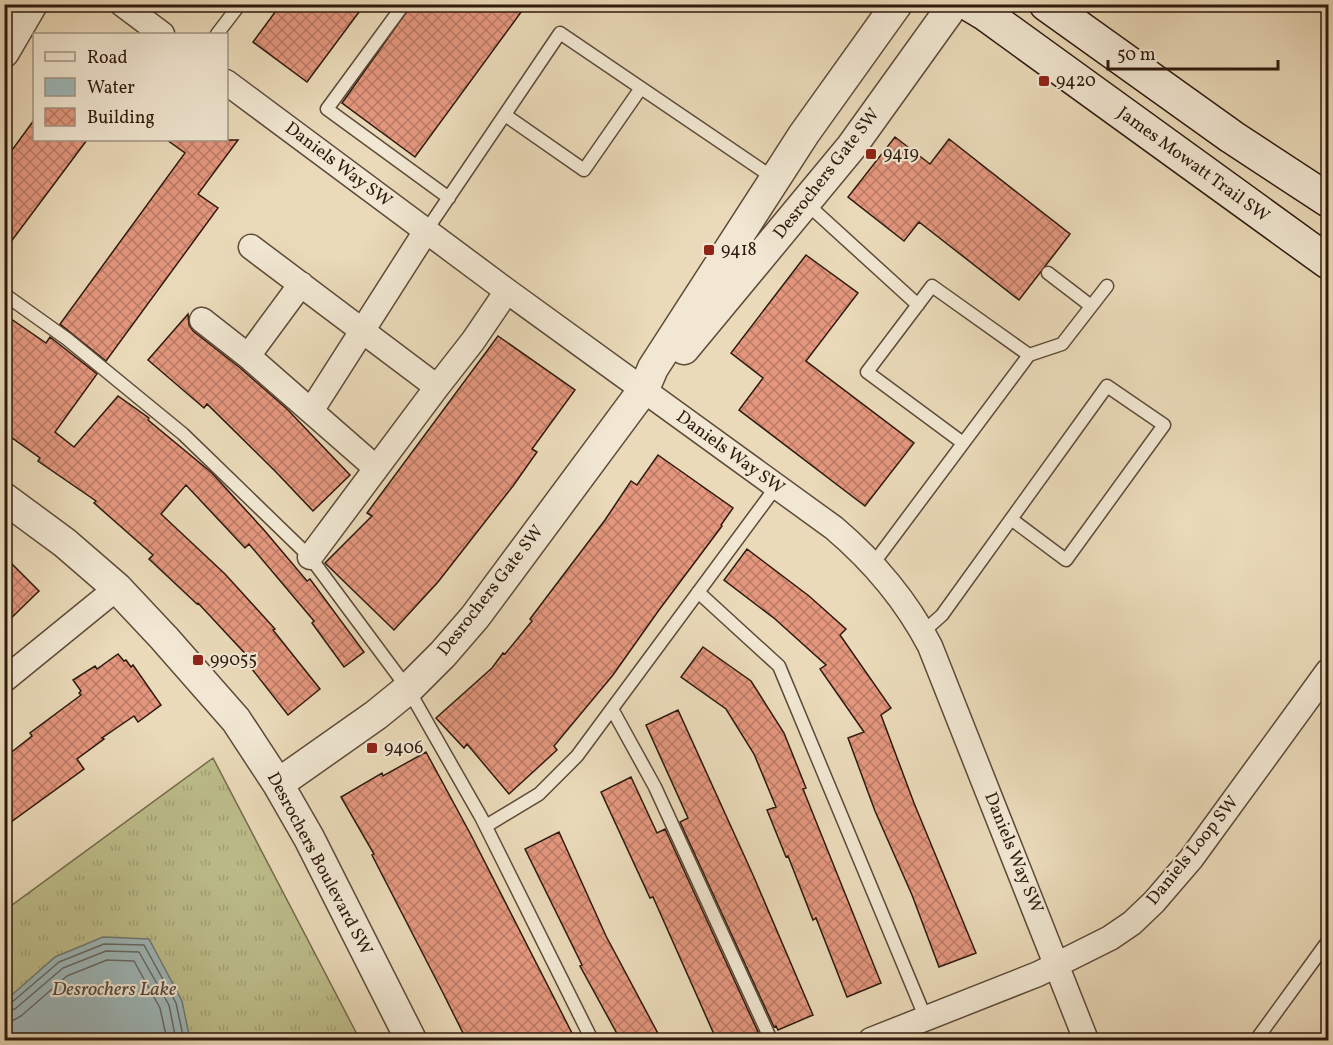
<svg xmlns="http://www.w3.org/2000/svg" width="1333" height="1045" viewBox="0 0 1333 1045" font-family="Vollkorn,serif">
  <style>
    .grass { fill: url(#grass-tufts); stroke: #766c4c; stroke-width: 1.5 }
    .water { fill: #9db8ba; stroke: #717975; stroke-width: 1.5 }
    .lines { fill: none; stroke-linecap: round; stroke-linejoin: round }
    .shore { stroke: #666964; stroke-width: 1.5 }
    .building { fill: url(#building-cross-hatch); stroke: #2e1a0e; stroke-width: 1.5 }
    .service-casing { stroke: #5d4a39; stroke-width: 15 }
    .minor-casing { stroke: #5d4a39; stroke-width: 27 }
    .tertiary-casing { stroke: #5d4a39; stroke-width: 33 }
    .secondary-casing { stroke: #2e1a0e; stroke-width: 36 }
    .service { stroke: #f1e7d2; stroke-width: 12 }
    .minor { stroke: #f1e7d2; stroke-width: 24 }
    .tertiary { stroke: #f1e7d2; stroke-width: 30 }
    .secondary { stroke: #f1e7d2; stroke-width: 33 }
    .poi-dot { fill: #8f2418; stroke: #f1e7d2; stroke-width: 2 }
    .labels { text-anchor: middle; dominant-baseline: central; stroke-width: 4.5; stroke-linejoin: round; paint-order: stroke }
    .poi-label { font-size: 18px; fill: #2e1a0e; stroke: #f1e7d2; text-anchor: start }
    .street-label { font-size: 18px; fill: #2e1a0e; stroke: #f1e7d2 }
    .water-label { font-size: 20px; font-style: italic; fill: #4f4942; stroke: #f1e7d2 }
  </style>
  <defs>
    <pattern id="grass-tufts" width="24" height="20" patternUnits="userSpaceOnUse" patternTransform="scale(1.5)"><rect width="24" height="20" fill="#bdbe8b"/><path d="M3 7l-1-3M5 7V3M7 7l1-3M15 17l-1-3M17 17v-4M19 17l1-3" fill="none" stroke="#a3a377"/></pattern>
    <pattern id="building-cross-hatch" width="8" height="8" patternUnits="userSpaceOnUse" patternTransform="scale(1.5)"><rect width="8" height="8" fill="#e4977e"/><path d="M0 0l8 8M0 8l8-8" fill="none" stroke="#b97a66"/></pattern>
  </defs>
  <rect width="100%" height="100%" fill="#eadab9"/>
  <filter id="stains"><feTurbulence type="fractalNoise" baseFrequency=".00333" numOctaves="4"/><feColorMatrix values="0 0 0 0 .2 0 0 0 0 .09 0 0 0 0 .02 0 0 0 .5 -.17"/></filter>
  <radialGradient id="worn" r=".72"><stop offset=".6" stop-color="#630" stop-opacity="0"/><stop offset="1" stop-color="#630" stop-opacity=".3"/></radialGradient>
  <path class="grass" d="M213,758L360,1040H5L4,911Z"/>
  <path class="water" d="M103,937L149,939L182,1001L190,1040H5V1001L55,957Z"/>
  <g class="lines">
    <path class="shore" d="M4,1005L11,1003L59,962L104,944L144,945L176,1003L184,1040
      M4,1012L15,1009L63,968L106,951L139,952L169,1005L176,1040
      M4,1021H12L21,1016L67,976L107,960L134,961L160,1008L167,1040"/>
  </g>
  <path class="building" d="M281,4H365L307,82L253,42Z
    M412,4H527L415,157L342,103Z
    M34,120V140H87L4,251V161Z
    M895,137L930,164L949,139L1070,234L1019,300L919,222L904,241L848,197Z
    M167,140H238L198,194L218,208L106,361L60,324L185,153Z
    M806,255L858,293L806,361L914,443L865,506L739,410L763,378L731,353Z
    M4,314L46,343L50,337L97,374L55,432L74,447L118,396L149,418L148,420L212,473L264,530L307,581L310,579L364,652L344,667L312,623L314,621L249,544L245,548L186,485L161,514L225,574L275,629L273,630L320,689L288,715L248,664L252,661L198,603L197,604L149,559L153,555L94,503L96,501L38,461L40,458L4,432Z
    M188,314L189,325L193,331L239,367L287,409L350,475L313,511L275,471L207,404L204,408L148,360Z
    M498,336L575,390L532,449L537,452L513,486L438,582L394,630L325,563L372,516L367,513Z
    M658,455L733,508L721,525L722,526L659,610L613,675L554,746L557,750L509,794L467,744L464,748L436,718L492,668L503,653L505,654L532,621L530,619L605,520L631,481L637,485Z
    M747,549L809,596L846,629L840,635L891,708L881,715L914,803L976,953L939,967L912,895L875,811L848,738L864,732L820,669L826,665L775,619L724,580Z
    M4,556L39,591L4,625Z
    M703,647L751,681L784,733L806,788L803,789L881,983L847,997L816,918L813,920L788,856L786,857L767,810L776,807L754,754L726,709L681,677Z
    M118,654L124,661L126,660L131,667L133,665L161,705L138,722L134,716L102,738L104,739L77,759L84,769L4,827V758L32,736L30,733L81,695L79,693L81,691L73,680L95,666L97,669Z
    M678,710L753,875L813,1015L778,1030L776,1026L774,1027L680,822L688,818L646,725Z
    M426,752L471,835L576,1041H467L443,993L372,855L374,854L341,797L382,773L383,776Z
    M631,777L657,833L665,829L759,1034L746,1041H717L653,897L650,898L601,792Z
    M559,832L606,936L662,1041H621L580,966L582,965L525,849Z"/>
  <g class="lines">
    <defs>
      <path id="service" d="M404,4L327,109L449,198
        M217,34L240,4
        M505,115L584,170L641,88
        M806,203L918,305
        M426,231L560,33L775,179
        M1048,273L1091,306
        M4,294L67,339L183,434L310,557L408,689L481,817L592,1040
        M963,443L867,372L932,286L1029,355
        M873,564L1029,355L1062,344L1107,286
        M698,592L779,666L926,1019
        M923,632L942,615L1107,386L1164,425L1066,560L1011,519
        M612,709L655,787L771,1040
        M486,826L539,794L577,756L776,487
        M1256,1040L1328,941"/>
      <path id="minor" d="M122,4L162,34
        M226,82L507,291L834,528C874,562 906,600 930,646L1086,1040
        M251,247L437,387
        M202,320L248,356L376,468
        M248,356L301,284
        M311,411L426,231
        M310,557L437,387L473,341L507,291
        M4,680L117,588
        M871,1040L1038,974L1110,938L1132,923L1154,902L1191,859L1328,671"/>
      <path id="tertiary" d="M4,52L32,4
        M684,349L852,146L954,4
        M4,498L65,543L117,588L164,638L236,720L278,784L309,838L411,1040
        M278,784L376,715L408,689L443,654L475,617L644,389L653,368L804,134L897,4"/>
      <path id="secondary" d="M969,4L984,13L1328,262
        M1046,4L1232,137L1328,200"/>
    </defs>
    <use href="#service" class="service-casing"/>
    <use href="#minor" class="minor-casing"/>
    <use href="#tertiary" class="tertiary-casing"/>
    <use href="#secondary" class="secondary-casing"/>
    <use href="#service" class="service"/>
    <use href="#minor" class="minor"/>
    <use href="#tertiary" class="tertiary"/>
    <use href="#secondary" class="secondary"/>
  </g>
  <g class="poi-dot">
    <rect x="1038" y="75" width="12" height="12" rx="3"/>
    <rect x="865" y="148" width="12" height="12" rx="3"/>
    <rect x="703" y="244" width="12" height="12" rx="3"/>
    <rect x="192" y="654" width="12" height="12" rx="3"/>
    <rect x="366" y="742" width="12" height="12" rx="3"/>
  </g>
  <g class="labels">
    <g class="poi-label">
      <text x="1056" y="81">9420</text>
      <text x="883" y="154">9419</text>
      <text x="721" y="250">9418</text>
      <text x="210" y="660">99055</text>
      <text x="384" y="748">9406</text>
    </g>
    <g class="street-label">
      <text transform="translate(338 165) rotate(37)">Daniels Way SW</text>
      <text transform="translate(1193 165) rotate(36)">James Mowatt Trail SW</text>
      <text transform="translate(827 174) rotate(-52)">Desrochers Gate SW</text>
      <text transform="translate(730 453) rotate(36)">Daniels Way SW</text>
      <text transform="translate(491 591) rotate(-52)">Desrochers Gate SW</text>
      <text transform="translate(1193 851) rotate(-51)">Daniels Loop SW</text>
      <text transform="translate(1013 853) rotate(68)">Daniels Way SW</text>
      <text transform="translate(319 864) rotate(62)">Desrochers Boulevard SW</text>
    </g>
    <g class="water-label">
      <text x="114" y="990">Desrochers Lake</text>
    </g>
  </g>
  <rect width="1333" height="1045" fill="none" stroke="#eadab9" stroke-width="24"/>
  <rect x="6" y="6" width="1321" height="1033" fill="none" stroke="#2e1a0e" stroke-width="3"/>
  <rect x="12" y="12" width="1309" height="1021" fill="none" stroke="#2e1a0e" stroke-width="1.5"/>
  <rect x="33" y="33" width="195" height="108" fill="#f1e7d2" stroke="#a39584" stroke-width="1.5"/>
  <rect x="45" y="52" width="30" height="9" fill="#f1e7d2" stroke="#a39584" stroke-width="1.5"/>
  <text x="87" y="63" font-size="18" fill="#2e1a0e">Road</text>
  <rect x="45" y="78" width="30" height="18" fill="#9db8ba" stroke="#a39584" stroke-width="1.5"/>
  <text x="87" y="93" font-size="18" fill="#2e1a0e">Water</text>
  <rect x="45" y="108" width="30" height="18" fill="url(#building-cross-hatch)" stroke="#a39584" stroke-width="1.5"/>
  <text x="87" y="123" font-size="18" fill="#2e1a0e">Building</text>
  <path d="M1108 60v9h170v-9" fill="none" stroke="#2e1a0e" stroke-width="3"/>
  <text x="1117" y="60" font-size="18" fill="#2e1a0e" stroke="#f1e7d2" stroke-width="4.5" paint-order="stroke">50 m</text>
  <rect width="100%" height="100%" filter="url(#stains)"/>
  <rect width="100%" height="100%" fill="url(#worn)"/>
</svg>
